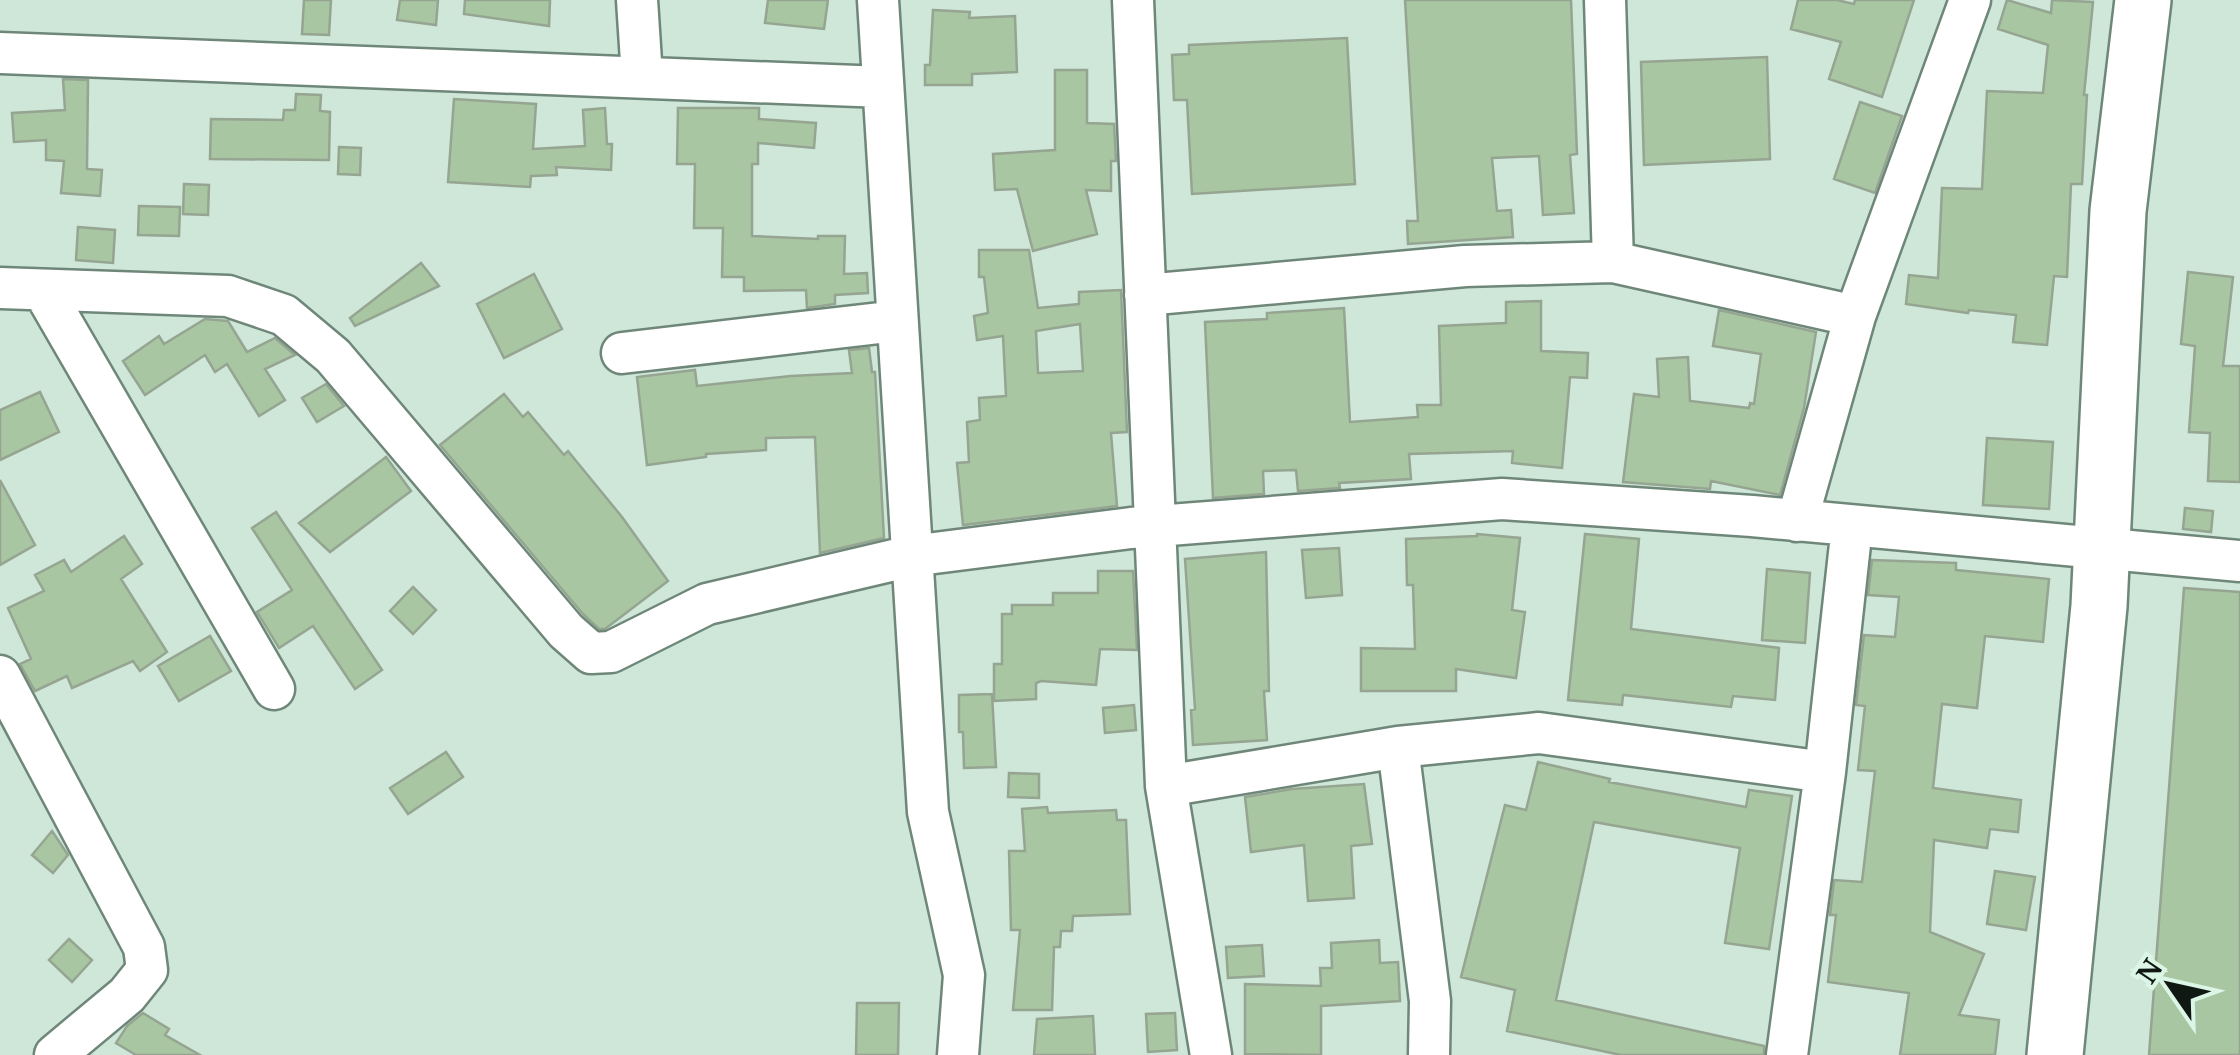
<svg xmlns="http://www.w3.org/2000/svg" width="2240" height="1055" viewBox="0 0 2240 1055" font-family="'Noto Serif',serif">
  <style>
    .building { fill: #a9c6a2; stroke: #95a591; stroke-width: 2.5; fill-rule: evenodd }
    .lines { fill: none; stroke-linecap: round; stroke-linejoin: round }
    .minor-casing { stroke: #6f8779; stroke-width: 45 }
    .highway-casing { stroke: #6f8779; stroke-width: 60 }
    .minor { stroke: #fff; stroke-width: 40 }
    .highway { stroke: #fff; stroke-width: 55 }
  </style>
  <rect width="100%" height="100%" fill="#cee7d9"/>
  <path class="building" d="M304,0H331L329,35L302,34Z
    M400,0H438L436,25L397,20Z
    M465,0H550L549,26L464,14Z
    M768,0H828L824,29L765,23Z
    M1405,0H1571L1577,154L1570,155L1574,213L1543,215L1539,156L1492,158L1497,211L1511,210L1513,237L1408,244L1407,221H1418Z
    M1798,0H1837L1854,4L1855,0H1914L1882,97L1829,79L1841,42L1791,29Z
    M2007,0L2051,13L2052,0L2093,2L2084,95H2087L2082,184H2071L2067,277L2054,276L2047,345L2013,342L2016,315L1969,310L1968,313L1906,304L1909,275L1938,278L1942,188L1982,189L1987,91L2043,93L2048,45L1998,29Z
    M933,10L970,12L969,18L1015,16L1017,72L972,74V85H925V65H930Z
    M1347,38L1355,184L1192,194L1187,100H1174L1172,55L1189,54V45Z
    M1767,57L1770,159L1644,165L1641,62Z
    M1055,70H1087V123L1114,124L1116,161H1111V191L1086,190L1097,234L1033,251L1017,189L995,190L993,154L1055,150Z
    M63,79L88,80L87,169L102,170L100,196L61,193L64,161L46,160V140L14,142L12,113L65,110Z
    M296,94L321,95L320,111L330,112L329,160L210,159L211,119L283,120L284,110H295Z
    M454,99L536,104L533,149L585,146L583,110L605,108L607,144H612L611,170L556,167L557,175L531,176L530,187L448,182Z
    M1860,102L1902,116L1875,193L1834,179Z
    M678,108H759V119L816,123L814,148L758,143V164H752V236L818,239V236H845L844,274L867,273L868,293L835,295V304L807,308L806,290L744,291V277H722L723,228H694L695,164H677Z
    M339,147L361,148L360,175L338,174Z
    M184,184L209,185L208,215L183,214Z
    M139,206L180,207L179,236L138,235Z
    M78,227L115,230L113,263L76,260Z
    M979,250H1029L1038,308L1079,304V292L1121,290L1127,432L1111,433L1117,506L963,525L957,463L969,462L967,422L980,420L979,398L1006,396L1003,336L977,340L974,316L988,313L984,277H979ZM1080,324L1083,371L1038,373L1036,331Z
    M421,263L439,286L355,326L350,318Z
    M2188,272L2233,277L2223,366H2240V482L2208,481L2210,433L2189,432L2195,346L2181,344Z
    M534,274L562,329L504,358L477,304Z
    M1541,301V351L1588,353L1587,378L1570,377L1562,468L1512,463L1513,451L1409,454L1411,479L1339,483L1340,488L1298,491L1296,470L1263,471L1264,494L1213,498L1205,322L1267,319V313L1344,308L1350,422L1418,417L1417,405H1441L1439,326L1506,323V302Z
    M1719,310L1816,332L1804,408L1780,495L1711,481L1710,489L1623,482L1634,394L1659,397L1657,359L1688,357L1690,401L1749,408L1750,403L1754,404L1761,354L1713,346Z
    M205,319L228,321L247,352L275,338L295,355L265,369L285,400L259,416L227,364L215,372L205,355L145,395L123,361L159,336L164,344Z
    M869,348L872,372H875L884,538L820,553L815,437L766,438V450L706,454V457L647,465L637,377L695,370L697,386L791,376L852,373L849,350Z
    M326,384L344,406L317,422L302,398Z
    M40,392L59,432L0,460V410Z
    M504,394L523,417L528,412L564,455L568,451L622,517L668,581L605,629H599L583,614L440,445Z
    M1987,438L2053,442L2049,509L1983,505Z
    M386,457L411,491L330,552L299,523Z
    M0,480L35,545L0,565Z
    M2185,508L2213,511L2211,532L2183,529Z
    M276,512L382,670L355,689L313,626L279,648L257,612L292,590L252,528Z
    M1477,534L1520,538L1512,610L1525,612L1516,678L1456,669V691H1361V648L1415,649L1413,585H1407L1406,539L1477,536Z
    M1585,534L1639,539L1631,629L1779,648L1775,700L1733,696L1731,707L1623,695L1622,705L1568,700Z
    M124,536L142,564L121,579L167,652L140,671L133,661L72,688L67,676L35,691L20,664L31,659L8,608L44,591L35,575L64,560L71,572Z
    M1339,548L1342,595L1306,598L1302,550Z
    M1266,552L1269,691H1264L1267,740L1193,745L1191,710L1195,709L1185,559Z
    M1872,560L1956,563V570L2049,579L2043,642L1985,636L1977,708L1942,704L1933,788L2021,800L2018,832L1990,829L1987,848L1934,840L1930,932L1984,954L1959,1015L1999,1020L1995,1055H1900L1909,993L1828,982L1836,915H1830L1834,880L1862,882L1875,771L1858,770L1865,706L1856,705L1864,635L1895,637L1899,597L1868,595Z
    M1767,569L1810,573L1805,643L1762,640Z
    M1098,571H1133L1137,650L1100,649L1096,685L1041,681L1036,683V699L994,701V664H1002V614H1012V605H1053V593H1098Z
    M413,587L436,610L413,634L390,611Z
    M2184,588L2240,592V1055H2149Z
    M210,636L231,671L179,701L158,666Z
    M992,694L996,767L964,768L963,732H959V695Z
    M1134,705L1136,730L1105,733L1103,708Z
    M446,752L463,777L408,814L390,788Z
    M1538,762L1610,779L1609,782L1746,807L1749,790L1792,796L1769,949L1725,943L1740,848L1594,822L1556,1000L1764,1046V1055H1621L1507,1031L1515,990L1461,977L1505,805L1526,810Z
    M1009,773L1039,774V798L1008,797Z
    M1364,784L1372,844L1351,846L1354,898L1308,901L1304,845L1251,852L1245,797L1292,789Z
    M1047,807L1048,813L1116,810L1117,820H1126L1130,914L1073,916L1072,931H1061L1060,947H1054L1052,1010H1013L1020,930H1011L1009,851H1025L1022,809Z
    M52,831L68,855L53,873L32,855Z
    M1995,871L2035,877L2026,930L1987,924Z
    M69,939L92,960L72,982L49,960Z
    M1379,940L1380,963L1398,962L1400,1001L1321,1006V1055L1245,1054V984L1321,986L1320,968H1332L1331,943Z
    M1262,945L1264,976L1228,978L1226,947Z
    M857,1003H899L898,1055H856Z
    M143,1013L169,1029L165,1035L200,1055H136L116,1043L127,1026Z
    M1175,1013L1177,1050L1148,1052L1146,1014Z
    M1093,1016L1095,1055H1034L1037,1019Z"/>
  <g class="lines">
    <defs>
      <path id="minor" d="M637,0L642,77
        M878,0L928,812L964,975L958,1055
        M1133,0L1166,786L1211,1055
        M1605,0L1613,262
        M0,53L883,87
        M0,288L228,296L284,315L333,356L566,631L591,653L611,652L707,604L911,556L1131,528L1502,499L1752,516L2240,561
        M43,290L274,689
        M1145,295L1465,266L1613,262L1855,316
        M622,353L897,321
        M1797,521L1855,316L1970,0
        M0,676L144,947L147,970L127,995L55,1055
        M1398,747L1430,1001L1429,1055
        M1166,786L1398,747L1539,733L1825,772
        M1787,1055L1825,772L1852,526"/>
      <path id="highway" d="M2055,1055L2099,606L2118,211L2143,0"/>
    </defs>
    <use href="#minor" class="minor-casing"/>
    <use href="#highway" class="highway-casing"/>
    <use href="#minor" class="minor"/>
    <use href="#highway" class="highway"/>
  </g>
  <g transform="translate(2170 985) rotate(304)" stroke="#dbf5e6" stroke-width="8" paint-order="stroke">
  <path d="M0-8L18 38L0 25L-18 38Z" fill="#0f1813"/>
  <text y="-15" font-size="28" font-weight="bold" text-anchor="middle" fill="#0f1813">N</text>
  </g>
</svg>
